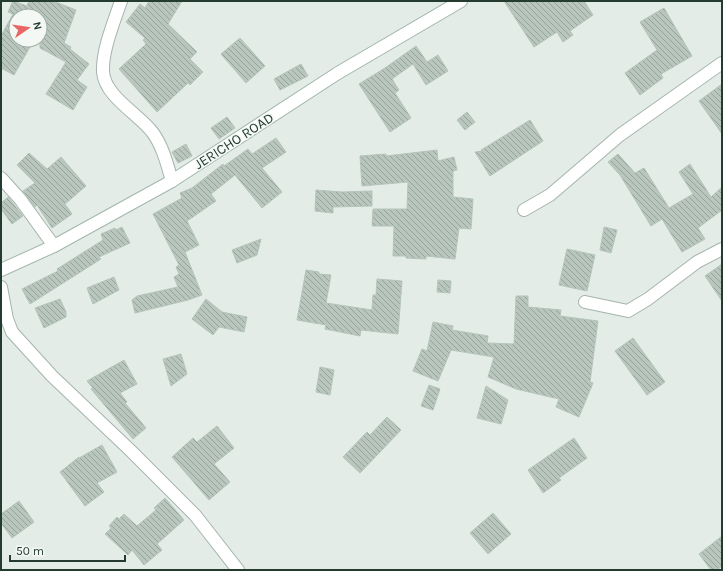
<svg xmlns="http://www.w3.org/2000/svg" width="723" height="571" viewBox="0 0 723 571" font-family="Karla,sans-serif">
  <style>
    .building { fill: url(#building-back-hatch); stroke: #b5c5bb }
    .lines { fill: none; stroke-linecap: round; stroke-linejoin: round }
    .street-casing { stroke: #a6b4ac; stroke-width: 14 }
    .secondary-casing { stroke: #a2b7ab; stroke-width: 14 }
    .street { stroke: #fff; stroke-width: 12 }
    .secondary { stroke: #fff; stroke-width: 12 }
    .labels { text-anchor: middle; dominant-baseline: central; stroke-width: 3; stroke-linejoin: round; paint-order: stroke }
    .street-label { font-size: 14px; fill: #243c30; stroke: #f3f8f4 }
  </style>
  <defs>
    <pattern id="building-back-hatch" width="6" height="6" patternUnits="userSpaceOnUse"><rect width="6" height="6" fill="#b8c6be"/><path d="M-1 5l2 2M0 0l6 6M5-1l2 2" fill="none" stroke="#95a29b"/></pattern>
  </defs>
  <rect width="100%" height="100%" fill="#e3ece6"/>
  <path class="building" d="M13,1L27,6L29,1H53L76,10L64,43L71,47L70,49L89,64L77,80L87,87L73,110L46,94L66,62L40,48V16H20L16,15V40H34L14,75L1,68V36L13,14L8,12Z
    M149,1H182L168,24L197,52L190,59L203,72L190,85L188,83L157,112L119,69L146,44L143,40L145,38L126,22L140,4L145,8Z
    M504,1H584L593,15L570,31L573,35L563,42L557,32L534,47Z
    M664,8L692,56L661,74L663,78L640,95L625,73L657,50L640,22Z
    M240,38L265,66L246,83L221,54Z
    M416,46L427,62L438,55L448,71L426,85L413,64L392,79L399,90L395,93L411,118L390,132L359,84L385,68Z
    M301,64L308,76L280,90L274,79Z
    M722,84V134L699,101Z
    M467,112L475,122L465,130L457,120Z
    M227,117L235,128L219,139L211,128Z
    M530,120L543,141L490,176L475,152L482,151L481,150Z
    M276,138L286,152L262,168L282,192L262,208L235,175L211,194L216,201L187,221L199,245L185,252L202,295L188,300L135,313L132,300L137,296L178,287L174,277L179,274L176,267L179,265L153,214L182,198L180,193L192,188L223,164L224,166L248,149L252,154Z
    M186,144L192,156L178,163L172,152Z
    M437,150L438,161L454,157L457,170L453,171V197L473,199L471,229L459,228L455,259L426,256V259L406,258V256H393L394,226H372L373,209H407L408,182L362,186L360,156L386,154V156Z
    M29,153L47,169L61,157L86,186L65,204L72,214L52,228L37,205L35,207L23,191L35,183L17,165Z
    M618,154L635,173L644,168L669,208L693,194L679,172L690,164L711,197L722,187V210L698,228L705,239L682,252L662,219L651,226L620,175L608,162Z
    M316,190L342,192L372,191V206L333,207V213L315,211Z
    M8,197L23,216L12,224L1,209V203Z
    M122,227L130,243L99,257L101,259L30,304L22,289L58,271L57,269L103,240L101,234L115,228L116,230Z
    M604,227L617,230L611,253L600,250Z
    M261,239L257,255L237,263L232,250Z
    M567,249L595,255L587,291L559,285Z
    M722,264V301L705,276Z
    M306,270L319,272V274L331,275L326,303L372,310L373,295H376L377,279L402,281L398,334L361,330L360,336L325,329L326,325L297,320Z
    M114,277L119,290L93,304L87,288Z
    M438,280L451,281L450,293L437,292Z
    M516,296H528V307L561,310L560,316L598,321L590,382L593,383L579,417L556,407L559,399L516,389L488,377L494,357L451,350L438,381L413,371L422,349L427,351L433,322L453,326L452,330L488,336L487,343L514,344Z
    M60,299L66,312V317L44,328L35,308Z
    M206,299L222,312L247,317L244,332L219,327L213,335L192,319Z
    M633,338L665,382L647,395L615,351Z
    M181,354L187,374L171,386L163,359Z
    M124,360L137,384L120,393L127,402L125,403L146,428L133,439L91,389L93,388L87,381Z
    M320,367L334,370L330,395L316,392Z
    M429,385L440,389L433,410L421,406Z
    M486,386L508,400L501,424L477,418Z
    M387,417L401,430L360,473L343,457L367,432L370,435Z
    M217,426L234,448L214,464L230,482L209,500L172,457L193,438L197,442Z
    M574,438L587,458L559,478L561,480L543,493L528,470Z
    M102,445L117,472L97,483L104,492L85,506L60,472L79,457V458Z
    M165,498L184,520L157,544L162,550L144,565L132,550L128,555L105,534L111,528L109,526L117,517L119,519L124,514L137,526L156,510L154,508Z
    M19,501L34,522L12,538L1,523V514Z
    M493,513L511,534L488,554L470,533Z
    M722,536V566L717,570H711L699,554Z"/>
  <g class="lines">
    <defs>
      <path id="street" d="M121,1C114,22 102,50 103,72C105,97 139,114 153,133C163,147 167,164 172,181
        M1,178L20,199L54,246
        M524,210L550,195L620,135L722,63
        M1,287L7,319L12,332L52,376L130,450L195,515L238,570
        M585,302L628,311L648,299L697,262L722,249"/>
      <path id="secondary" d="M1,270L54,246L172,181L338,73L461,1"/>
    </defs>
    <use href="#street" class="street-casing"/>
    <use href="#secondary" class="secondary-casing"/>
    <use href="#street" class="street"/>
    <use href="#secondary" class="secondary"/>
  </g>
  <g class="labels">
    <g class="street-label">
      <text transform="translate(234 141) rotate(-33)">JERICHO ROAD</text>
    </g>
  </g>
  <rect width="723" height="571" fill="none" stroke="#243c30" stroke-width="4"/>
  <g transform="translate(28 28) rotate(77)"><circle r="19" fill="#f3f8f4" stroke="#a0ada6"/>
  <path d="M0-3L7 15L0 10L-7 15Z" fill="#e96664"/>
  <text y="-6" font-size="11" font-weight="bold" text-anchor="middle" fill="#243c30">N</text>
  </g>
  <path d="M10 555v6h115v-6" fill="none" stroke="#243c30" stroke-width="2"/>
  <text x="16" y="555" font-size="12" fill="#243c30" stroke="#f3f8f4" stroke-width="3" paint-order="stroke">50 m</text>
</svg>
